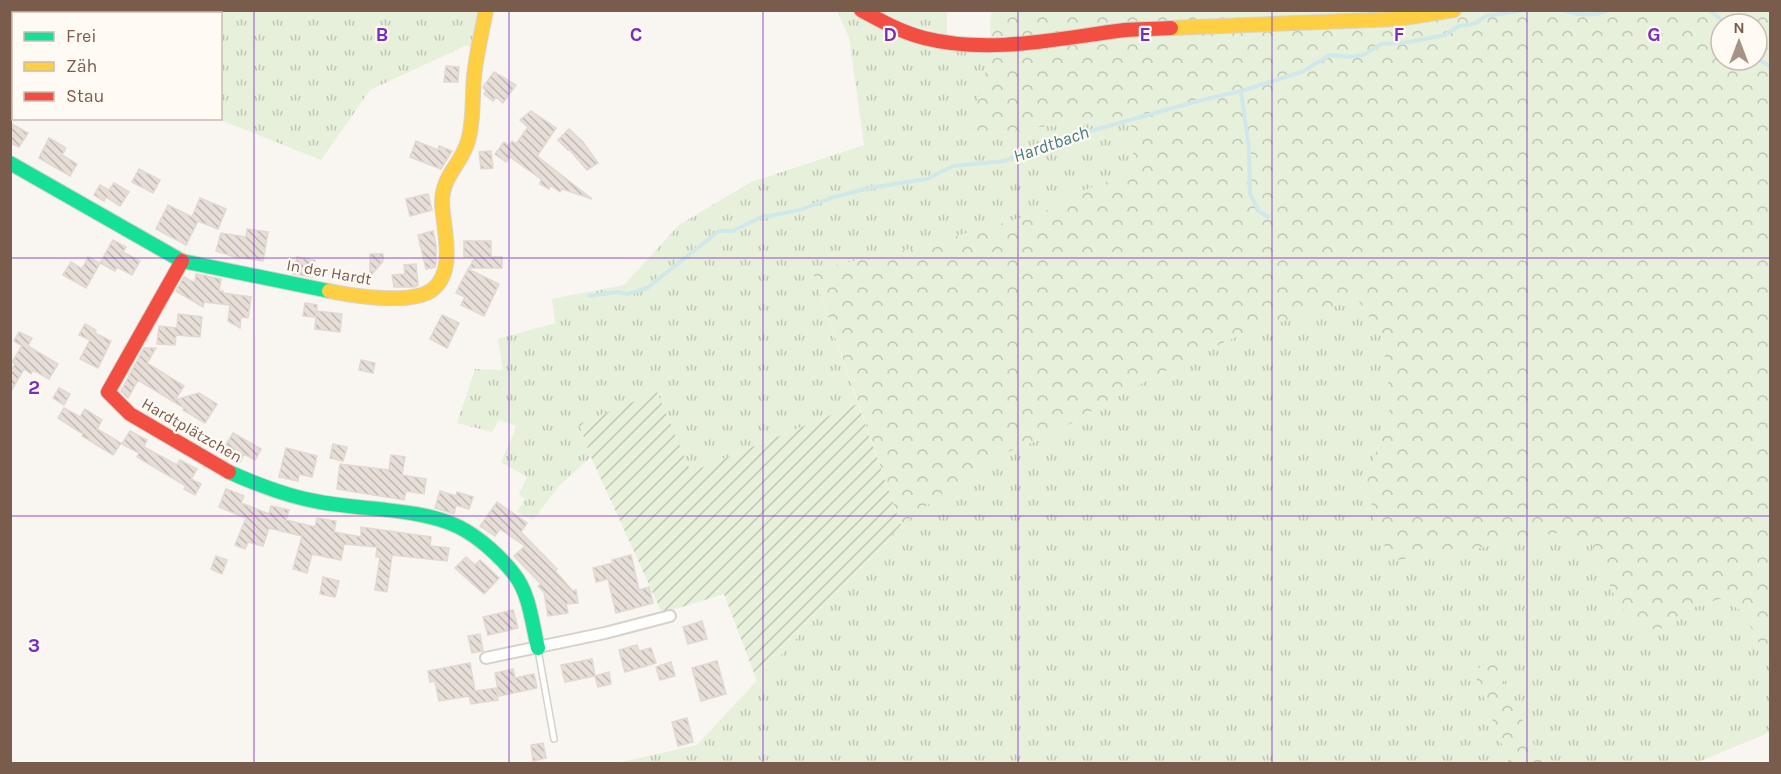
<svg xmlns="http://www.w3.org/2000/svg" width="1781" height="774" viewBox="0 0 1781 774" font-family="Karla,sans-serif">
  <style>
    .grass { fill: url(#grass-tufts) }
    .forest { fill: url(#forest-crowns); fill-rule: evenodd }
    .garden { fill: url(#garden-furrows) }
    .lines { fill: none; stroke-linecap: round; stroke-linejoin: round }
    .stream { stroke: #d0e8ea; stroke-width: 4 }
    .building { fill: url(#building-back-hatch); stroke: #e2d8d2; stroke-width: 1.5 }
    .lane-casing { stroke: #d7d1cb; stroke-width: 8 }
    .street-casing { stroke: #d7d1cb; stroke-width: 14 }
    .fast-casing { stroke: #d9d2cb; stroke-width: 16 }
    .slow-casing { stroke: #d9d2cb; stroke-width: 16 }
    .jam-casing { stroke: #d9d2cb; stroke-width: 16 }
    .lane { stroke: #fefefd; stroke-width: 5 }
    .street { stroke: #fefefd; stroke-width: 10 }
    .fast { stroke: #16e098; stroke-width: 14 }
    .slow { stroke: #ffcf43; stroke-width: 14 }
    .jam { stroke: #f24e42; stroke-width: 14 }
    .grid { fill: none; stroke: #7b2cbf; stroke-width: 1.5; stroke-opacity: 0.55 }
    .labels { text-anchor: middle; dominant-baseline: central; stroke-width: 4.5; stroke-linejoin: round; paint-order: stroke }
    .street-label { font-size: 16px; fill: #7a5c4d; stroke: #fffaf3 }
    .water-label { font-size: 18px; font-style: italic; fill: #437c86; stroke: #fffaf3 }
    .grid-label { font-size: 20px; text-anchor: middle; font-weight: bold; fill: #7b2cbf; stroke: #fffaf3; stroke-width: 4.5; stroke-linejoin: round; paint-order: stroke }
  </style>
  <defs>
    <pattern id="grass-tufts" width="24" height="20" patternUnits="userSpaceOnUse" patternTransform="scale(1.5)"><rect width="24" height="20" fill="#e7f0db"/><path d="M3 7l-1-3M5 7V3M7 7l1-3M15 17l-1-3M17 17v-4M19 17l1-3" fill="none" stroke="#c0c6b4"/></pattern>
    <pattern id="forest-crowns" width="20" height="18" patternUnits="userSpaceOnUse" patternTransform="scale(1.5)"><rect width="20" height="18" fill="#e7f0db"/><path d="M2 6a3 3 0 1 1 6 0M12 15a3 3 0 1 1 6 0" fill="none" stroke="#c0c6b4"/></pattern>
    <pattern id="garden-furrows" width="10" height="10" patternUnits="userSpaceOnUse" patternTransform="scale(1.5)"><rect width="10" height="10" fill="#e7f0db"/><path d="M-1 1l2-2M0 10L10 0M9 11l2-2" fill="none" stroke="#c0c6b4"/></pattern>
    <pattern id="building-back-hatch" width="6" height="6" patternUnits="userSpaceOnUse" patternTransform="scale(1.5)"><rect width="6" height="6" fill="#e6ded7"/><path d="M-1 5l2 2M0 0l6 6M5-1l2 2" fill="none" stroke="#bfb7b1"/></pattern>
  </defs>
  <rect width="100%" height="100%" fill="#f9f5f0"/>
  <path class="grass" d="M143,11H484L476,51L467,45L370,90L321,160L218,119L220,118V14H145Z
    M837,11H853L874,26L894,34L991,52L969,136L1127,116L1137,140L1127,174L1072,195L1045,211L911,249L812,270L858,404L691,472L657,393L579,424L591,457L559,486L533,520L517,512L525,499L519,494L527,477L501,462L517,426L499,420L492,432L457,423L475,369L503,370L498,339L555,323L552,299L624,285L679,225L751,182L864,145L849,37Z
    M872,11H947V35L894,21Z
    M1357,298L1382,337L1391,405L1367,482L1396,559L1447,554L1555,533L1590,540C1601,569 1614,595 1632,621L1661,629L1686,610L1720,599L1743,611L1770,666V732L1696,763L613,764L697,745L901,525L987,460L1051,435L1132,388L1231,339L1271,324L1322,311Z"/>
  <path class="forest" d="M1759,10L1770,12V666L1743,611L1720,599L1686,610L1661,629H1644L1631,621L1616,598L1602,570L1590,540L1555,533L1447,554L1396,560L1379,539L1367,482L1391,405L1382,337L1357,298L1322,311L1271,324L1231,339L1132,388L1051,435L987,460L901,525L812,270L911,249L1045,211L1072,195L1127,174L1137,140L1127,116L968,136L991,52L990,20L992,11ZM1721,24H1757V60H1721Z
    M1495,663L1543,763H1509L1474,672L1484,664Z"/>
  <path class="garden" d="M657,392L691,472L858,404L901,525L757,681L724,594L662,613L591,457L579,424Z"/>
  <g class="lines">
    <path class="stream" d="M1562,10C1576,14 1593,18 1608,10
      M1709,10L1727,24
      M1757,59L1770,66
      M1241,91L1249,148L1250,194L1259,211L1268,217
      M589,296L617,292L628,294L647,288L719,231H733L759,218L800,210L831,198L869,188L927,179L953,166L1005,161L1044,144L1198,101L1241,91L1302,72L1330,55L1350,57L1363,55L1381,44L1410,42L1445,35L1459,26L1474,24L1486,16L1526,10"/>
  </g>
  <path class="building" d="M446,66L459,67L458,82H444Z
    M494,72L516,85L503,103L496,97L493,101L484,94L486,91L483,87Z
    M531,111L556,128L537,156L592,199L562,189L560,192L550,185L549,189L540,184L541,179L510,157L506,162L495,154L504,142L509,146L512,141L516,144L528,127L520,120Z
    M10,123L28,133L19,147L10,143Z
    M569,129L583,142L598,163L587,170L569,149L568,150L558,140Z
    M49,138L66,148L62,155L77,164L70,176L39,158Z
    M416,141L438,150L439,146L452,151L441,169L410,157Z
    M491,151L493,168L481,169L479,152Z
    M139,169L160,180L153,193L132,182Z
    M114,183L129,192L120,206L106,197L104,201L94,195L100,185L109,190Z
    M428,194L432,210L410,216L406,199Z
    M200,198L226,209L218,229L198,221L186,245L156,229L168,205L192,217Z
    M247,229L268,232L263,261L235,257L216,251L221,233L246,237Z
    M433,231L436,245V263L435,267L426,269L418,235Z
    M113,240L126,247L123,252L140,261L132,275L117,267L115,271L100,263Z
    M464,241H491V257H502V268H469L475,257H464Z
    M370,254H383V261L370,277Z
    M88,257L100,263L86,288L63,275L71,262L82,269Z
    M297,257L315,260L312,277L293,274Z
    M416,264L418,285L415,287H394L392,275L405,274L404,265Z
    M468,269L499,284L484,316L461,305L465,297L456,293Z
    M196,274L221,279L219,291H223V293L251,297L248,318L241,317L240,328L228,321L230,305L204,302L203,307L176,291L184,277L195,283Z
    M305,303L317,305L316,316L317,311L342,314L340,332L315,329L316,317L303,316Z
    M178,314L202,317L200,337L176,335L175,345L157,344L159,326L177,328Z
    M442,315L459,323L447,348L430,339Z
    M85,324L96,330L95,333L111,341L98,368L80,359L90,340L79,335Z
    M19,332L32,338L28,346L58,364L49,379L33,370L31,374L24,369L10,393V372L15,364L12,362L22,346L14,341Z
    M144,348H156L147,363L184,386L175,400L199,393L217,404L205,423L183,410L184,408L138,380L128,398L121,391Z
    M361,360L375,363L373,373L359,370Z
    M59,388L70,394L64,405L53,398Z
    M64,408L80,417L85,409L102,420L97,429L121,443L113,455L82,436L83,434L58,418Z
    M130,431L147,440L144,447L177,465L180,460L197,469L191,479L201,484L195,495L184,489L186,486L137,457L139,453L122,444Z
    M233,433L261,449L255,460L244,454L240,462L222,451Z
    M333,444L347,447L343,461L330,458Z
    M286,448L317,456L312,477L299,474L298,481L279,477Z
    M391,455L405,457L402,475L426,479L424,494L406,491L404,500L337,489L340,464L389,470Z
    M226,489L244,496L241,503L269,514L271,506L289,510L286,520L315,527L317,518L336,521L334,532L361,537V527L431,537L430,546L449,548L447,561L392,555L387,592L375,590L380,557H376L377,547L344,544L341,560L312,554L307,573L293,569L302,536L269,528L263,546L248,542L245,549L235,545L246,518L219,507Z
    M440,491L456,496L457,492L473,497L469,509L456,505L454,514L435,508Z
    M497,502L527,523L521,532L557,569L555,571L573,591L576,590L578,603L566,604L568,613L548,616L544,592L538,586L541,584L514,556L525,546L500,529L495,536L480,526Z
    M631,555L639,590L649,587L653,603L616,613L608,579L596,582L593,568L613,563L612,560Z
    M216,556L227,560L222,574L211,569Z
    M466,557L475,565L480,560L499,578L484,594L455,568Z
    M323,577L339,581L335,597L320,594Z
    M513,610L518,628L488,635L483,617Z
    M702,621L707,639L688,644L683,627Z
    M480,634L483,651L472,653L468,636Z
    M637,645L639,651L651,648L656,663L625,672L619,650Z
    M592,659L595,676L565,682L561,665Z
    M717,661L726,694L701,701L692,668Z
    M671,662L675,676L660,680L656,667Z
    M470,663L475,691L496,688L498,700L471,704L469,696L439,701L435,681L430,682L428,671Z
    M513,669L515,678L534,674L537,688L499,696L495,673Z
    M609,672L611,684L598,687L595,676Z
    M687,718L693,742L678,746L672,722Z
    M543,743L546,758L533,761L531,745Z"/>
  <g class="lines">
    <defs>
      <path id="lane" d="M538,650L554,739"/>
      <path id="street" d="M486,658L605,633L670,616"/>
      <path id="fast" d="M10,163L182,261L329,291
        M229,472C258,485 289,497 320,502C362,510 421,508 459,527C479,537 501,557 514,574C530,594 532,624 538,648"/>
      <path id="slow" d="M1171,28L1397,19L1454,10
        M329,291C353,296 411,305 432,290C457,271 443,229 442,203C442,175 461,165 468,141C474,121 472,98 474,77C476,55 482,32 486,10"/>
      <path id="jam" d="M861,10C881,21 901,32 924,38C991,55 1058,38 1125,30C1140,29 1156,29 1171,28
        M182,261L108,392L130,414L229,472"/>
    </defs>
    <use href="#lane" class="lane-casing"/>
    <use href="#street" class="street-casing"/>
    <use href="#fast" class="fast-casing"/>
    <use href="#slow" class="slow-casing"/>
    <use href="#jam" class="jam-casing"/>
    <use href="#lane" class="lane"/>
    <use href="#street" class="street"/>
    <use href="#fast" class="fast"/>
    <use href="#slow" class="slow"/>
    <use href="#jam" class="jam"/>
  </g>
  <path class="grid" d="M254,10V764M509,10V764M763,10V764M1018,10V764M1272,10V764M1527,10V764M10,258H1770M10,516H1770"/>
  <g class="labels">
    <g class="street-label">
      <text transform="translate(329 272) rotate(10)">In der Hardt</text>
      <text transform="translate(192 430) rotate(30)">Hardtplätzchen</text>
    </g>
    <g class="water-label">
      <text transform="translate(1051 144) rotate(-19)">Hardtbach</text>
    </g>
  </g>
  <g class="grid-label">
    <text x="382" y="41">B</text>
    <text x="636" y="41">C</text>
    <text x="890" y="41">D</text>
    <text x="1145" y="41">E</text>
    <text x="1399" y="41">F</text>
    <text x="1654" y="41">G</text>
    <text x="34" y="394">2</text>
    <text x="34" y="652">3</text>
  </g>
  <rect width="1781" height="774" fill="none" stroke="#7a5c4d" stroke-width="24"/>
  <rect x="12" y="12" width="210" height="108" fill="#fffaf3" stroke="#cabbb1" stroke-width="1.5"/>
  <rect x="24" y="32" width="30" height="9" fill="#16e098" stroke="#cabbb1" stroke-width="1.5"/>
  <text x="66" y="42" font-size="18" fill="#7a5c4d">Frei</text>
  <rect x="24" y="62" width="30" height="9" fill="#ffcf43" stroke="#cabbb1" stroke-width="1.5"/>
  <text x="66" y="72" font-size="18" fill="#7a5c4d">Zäh</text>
  <rect x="24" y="92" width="30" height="9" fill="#f24e42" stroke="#cabbb1" stroke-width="1.5"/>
  <text x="66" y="102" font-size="18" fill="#7a5c4d">Stau</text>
  <g transform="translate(1739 42)"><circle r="28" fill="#fffaf3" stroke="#cabbb1" stroke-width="1.5"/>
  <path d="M0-4.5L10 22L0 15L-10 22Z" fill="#a69286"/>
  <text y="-9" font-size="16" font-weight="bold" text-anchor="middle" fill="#7a5c4d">N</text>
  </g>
</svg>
